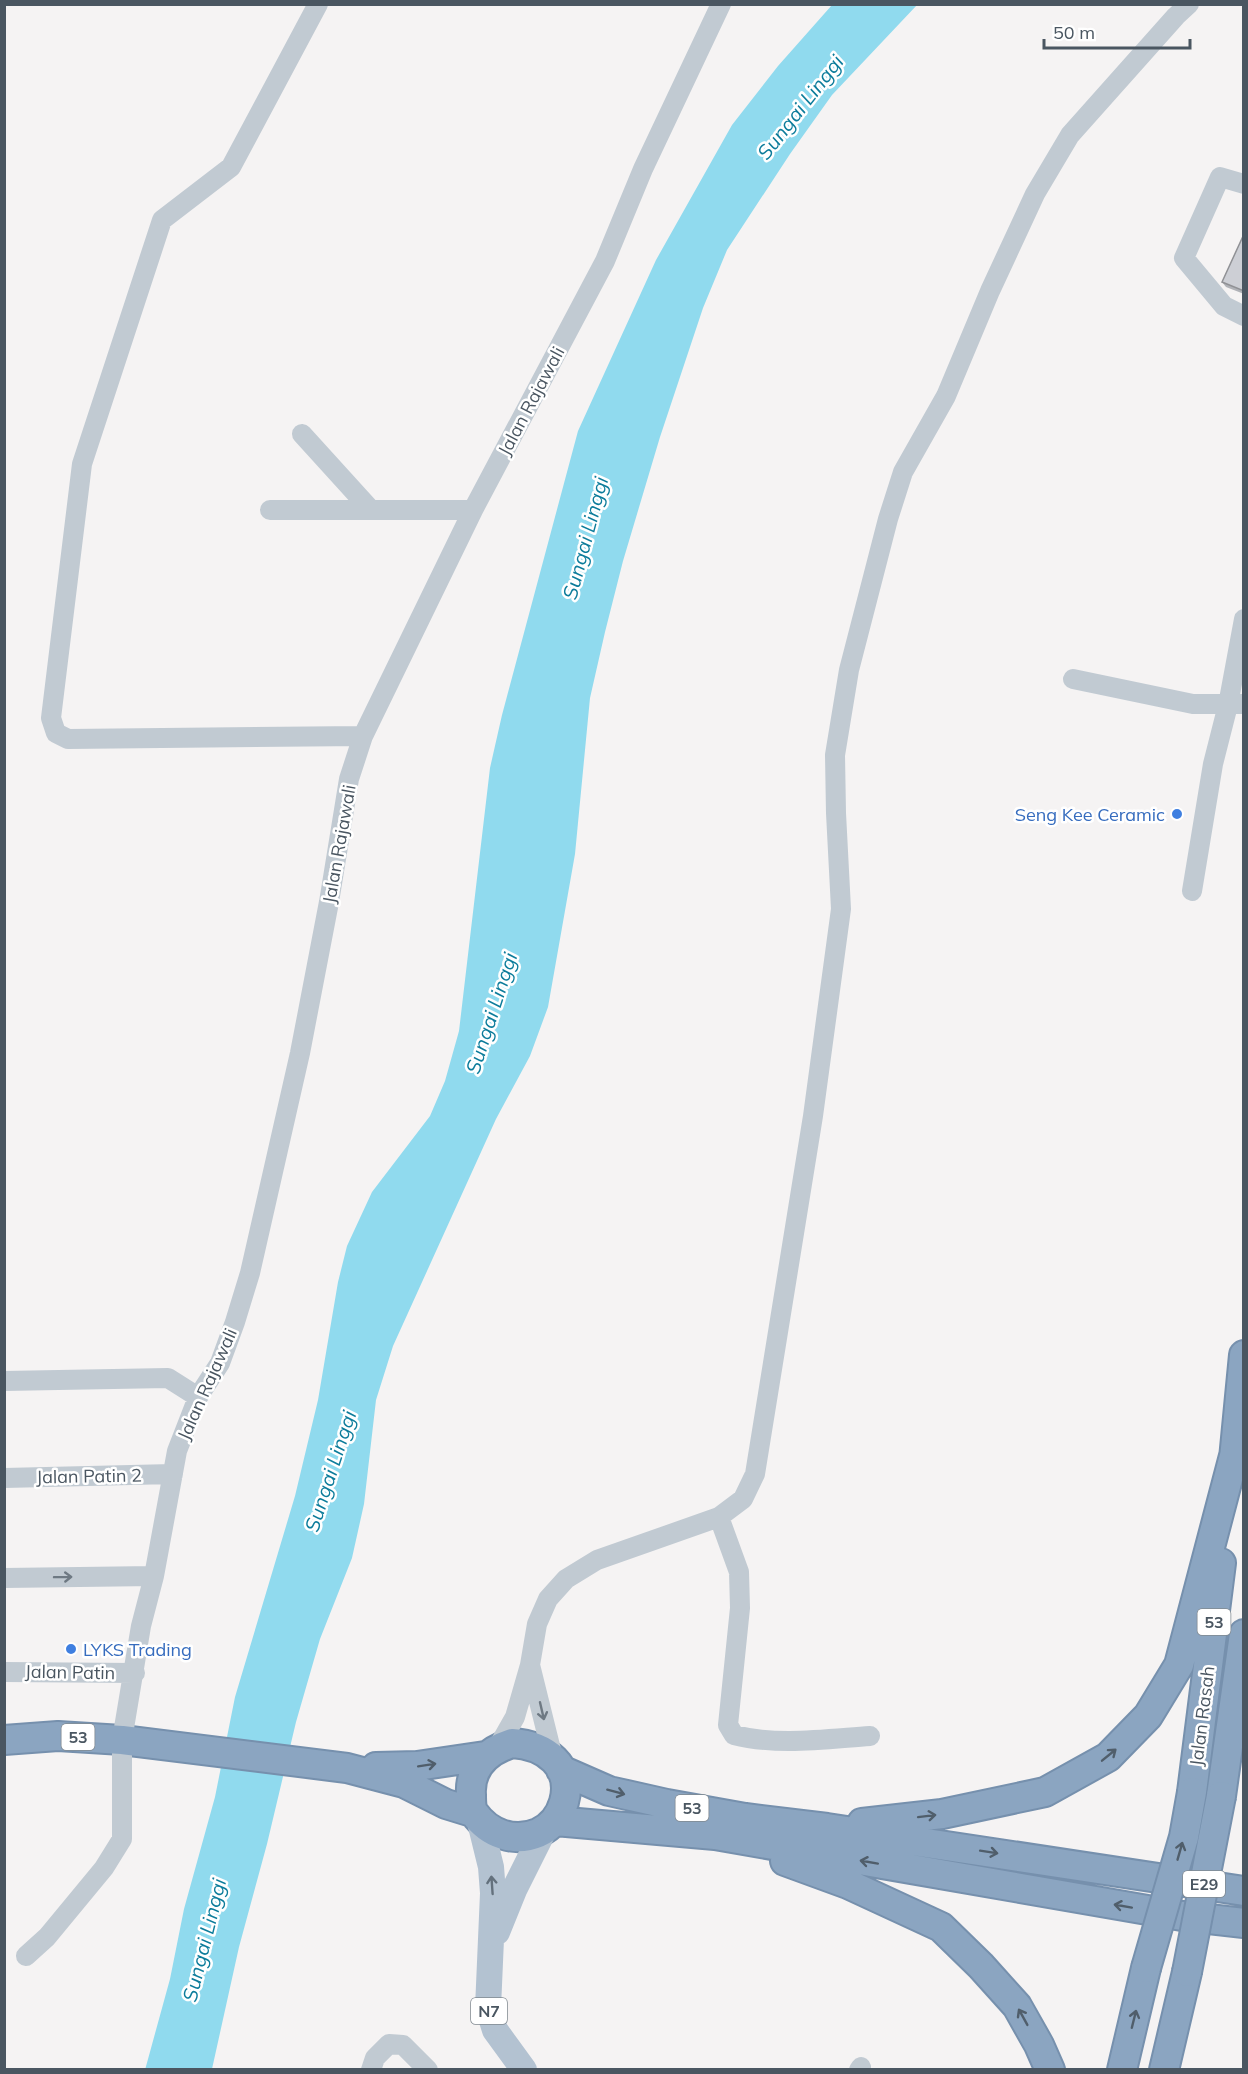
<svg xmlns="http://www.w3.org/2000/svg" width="1248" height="2074" viewBox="0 0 1248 2074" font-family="Mulish,sans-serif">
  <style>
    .water { fill: #90daee }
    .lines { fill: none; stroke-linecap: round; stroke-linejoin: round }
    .highway-casing { stroke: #7690ad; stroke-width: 32 }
    .minor { stroke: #c1cad2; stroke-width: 20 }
    .major { stroke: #b3c2d1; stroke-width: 26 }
    .highway { stroke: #8ba5c1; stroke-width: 28 }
    .highway-bridge-casing { stroke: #7690ad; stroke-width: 32; stroke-linecap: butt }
    .highway-bridge { stroke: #8ba5c1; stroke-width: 28 }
    .wall { fill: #b0b2b7 }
    .building { fill: #cdcfd5; stroke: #909195; stroke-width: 1.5 }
    .oneway { stroke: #6e7983 }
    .oneway2 { stroke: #505e6b }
    .oneway3 { stroke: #64717d }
    .shop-dot { fill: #3f7fe0; stroke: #fff; stroke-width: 2 }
    .labels { text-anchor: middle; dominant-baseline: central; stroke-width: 5; stroke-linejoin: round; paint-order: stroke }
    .shield { fill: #fff; stroke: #808990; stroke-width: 1.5 }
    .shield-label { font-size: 16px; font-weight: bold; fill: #4a5661 }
    .street-label { font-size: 18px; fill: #4a5661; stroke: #fff }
    .shop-label { font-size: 18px; fill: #366cbe; stroke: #fff; text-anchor: end }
    .water-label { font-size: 20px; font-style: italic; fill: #0c7c9b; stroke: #fff }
  </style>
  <rect width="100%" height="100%" fill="#f5f3f3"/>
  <path class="water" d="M832,5H917L832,95L790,154L727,250L703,308L660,437L623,561L605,632L590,698L575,854L548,1007L530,1056L496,1119L393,1346L376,1400L364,1504L352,1558L320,1639L296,1722L267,1844L239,1947L212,2069L145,2070L170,1979L184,1909L215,1797L235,1697L295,1496L318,1400L338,1282L347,1246L372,1192L430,1116L445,1081L459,1031L490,768L502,715L578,431L656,260L732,125L778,66Z"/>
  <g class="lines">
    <defs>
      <path id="highway" d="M1233,1469L1244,1355
        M4,1740L58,1736L122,1740L347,1768L404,1783L446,1804L472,1812
        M512,1743C545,1745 574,1766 564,1802C560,1816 551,1827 538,1833C514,1843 489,1834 474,1813C471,1809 471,1801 471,1795C469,1767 487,1751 512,1743Z
        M376,1767L417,1766L485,1756
        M561,1770L609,1791L667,1804L745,1818L827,1828L1244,1891
        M1192,1792L1221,1563
        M1221,1796L1244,1634
        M555,1821L715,1835L1182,1916L1244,1923
        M862,1823L942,1814L1045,1792L1108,1757L1148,1716L1179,1665L1235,1452
        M785,1861L848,1884L941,1927L981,1966L1017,2006L1039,2045L1050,2070
        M1122,2070L1146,1968
        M1164,2070L1187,1972"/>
    </defs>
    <use href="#highway" class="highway-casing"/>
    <path class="minor" d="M318,4L231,167L162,220L82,464L51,718L56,733L68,739L363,736
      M1244,184L1220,177L1184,258L1224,306L1244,316
      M302,434L371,510
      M270,510H473
      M1073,679L1193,704H1244
      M1192,891L1213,764L1228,705L1244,619
      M4,1381L168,1378L198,1397
      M4,1478L173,1474
      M719,1517L739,1572L740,1608L728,1725L734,1735C777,1746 826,1739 870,1736
      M4,1578L154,1576
      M530,1665L553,1758
      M4,1672L135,1673
      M498,1747L515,1717L530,1665L537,1624L548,1599L566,1579L597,1560L719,1517L743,1499L755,1474L813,1116L841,909L836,813L835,755L849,670L888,519L903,472L946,396L990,291L1035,194L1070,135L1176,16L1189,4
      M26,1956L47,1937L104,1868L122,1839V1740L141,1626L154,1576L177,1451L198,1397L220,1363L235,1322L250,1273L300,1053L329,902L349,779L363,736L473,510L605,261L643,169L721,4
      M371,2070L375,2058L389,2044L403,2045L428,2070
      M859,2070L861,2067"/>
    <path class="major" d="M479,1818L491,1867L493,1893L488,2008L495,2030L524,2070
      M497,1932L514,1890L544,1830"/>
    <use href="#highway" class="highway"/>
    <defs>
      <path id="highway-bridge" d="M1146,1968L1184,1837L1192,1792
        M1187,1972L1221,1796"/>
    </defs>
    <use href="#highway-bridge" class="highway-bridge-casing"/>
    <use href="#highway-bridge" class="highway-bridge"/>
  </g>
  <path class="wall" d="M1244,234V294L1226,287L1222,282Z"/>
  <path class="building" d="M1244,234V291L1222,282Z"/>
  <defs><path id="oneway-shaft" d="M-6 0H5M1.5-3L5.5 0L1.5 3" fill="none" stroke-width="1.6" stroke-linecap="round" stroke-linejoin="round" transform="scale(1.5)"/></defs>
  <g class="oneway">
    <use href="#oneway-shaft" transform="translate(63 1577) rotate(-1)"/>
    <use href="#oneway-shaft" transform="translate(542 1711) rotate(77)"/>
  </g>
  <g class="oneway2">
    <use href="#oneway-shaft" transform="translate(1109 1755) rotate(-39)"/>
    <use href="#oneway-shaft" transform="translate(427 1765) rotate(-9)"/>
    <use href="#oneway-shaft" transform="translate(616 1792) rotate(15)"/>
    <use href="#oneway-shaft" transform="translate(927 1816) rotate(-7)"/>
    <use href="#oneway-shaft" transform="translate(1180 1851) rotate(-74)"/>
    <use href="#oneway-shaft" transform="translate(989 1852) rotate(9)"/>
    <use href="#oneway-shaft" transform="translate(869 1862) rotate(-170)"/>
    <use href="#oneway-shaft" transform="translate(1123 1906) rotate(-170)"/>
    <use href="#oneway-shaft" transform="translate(1023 2017) rotate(-119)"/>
    <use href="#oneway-shaft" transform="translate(1134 2019) rotate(-76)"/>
  </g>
  <use class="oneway3" href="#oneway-shaft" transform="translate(492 1885) rotate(-94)"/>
  <g class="shop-dot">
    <circle cx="1177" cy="814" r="6"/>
    <circle cx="71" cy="1649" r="6"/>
  </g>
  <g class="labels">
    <g class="shield">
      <rect x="1197.5" y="1609" width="33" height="26" rx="4.5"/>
      <rect x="61.5" y="1724" width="33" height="26" rx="4.5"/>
      <rect x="675.5" y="1795" width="33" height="26" rx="4.5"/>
      <rect x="1183" y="1871" width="42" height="26" rx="4.5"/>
      <rect x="471" y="1998" width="36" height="26" rx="4.5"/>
    </g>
    <g class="shield-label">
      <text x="1214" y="1622">53</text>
      <text x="78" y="1737">53</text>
      <text x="692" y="1808">53</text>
      <text x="1204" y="1884">E29</text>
      <text x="489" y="2011">N7</text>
    </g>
    <g class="street-label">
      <text transform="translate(531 401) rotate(-62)">Jalan Rajawali</text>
      <text transform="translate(339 844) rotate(-80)">Jalan Rajawali</text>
      <text transform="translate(207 1384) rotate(-66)">Jalan Rajawali</text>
      <text transform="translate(89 1476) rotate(-1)">Jalan Patin 2</text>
      <text transform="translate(70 1672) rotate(1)">Jalan Patin</text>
      <text transform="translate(1202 1716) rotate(-83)">Jalan Rasah</text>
    </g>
    <g class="shop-label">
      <text x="1165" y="814">Seng Kee Ceramic</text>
      <text x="83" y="1649" text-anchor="start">LYKS Trading</text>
    </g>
    <g class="water-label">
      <text transform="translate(800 107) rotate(-52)">Sungai Linggi</text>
      <text transform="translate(585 538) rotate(-75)">Sungai Linggi</text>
      <text transform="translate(491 1013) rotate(-72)">Sungai Linggi</text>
      <text transform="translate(330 1471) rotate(-72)">Sungai Linggi</text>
      <text transform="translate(204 1940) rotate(-76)">Sungai Linggi</text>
    </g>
  </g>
  <rect width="1248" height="2074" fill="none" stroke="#4a5661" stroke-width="12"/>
  <path d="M1044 39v9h146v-9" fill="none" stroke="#4a5661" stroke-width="3"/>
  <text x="1053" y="39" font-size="18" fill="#4a5661" stroke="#ffffff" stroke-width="4.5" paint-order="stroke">50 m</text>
</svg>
